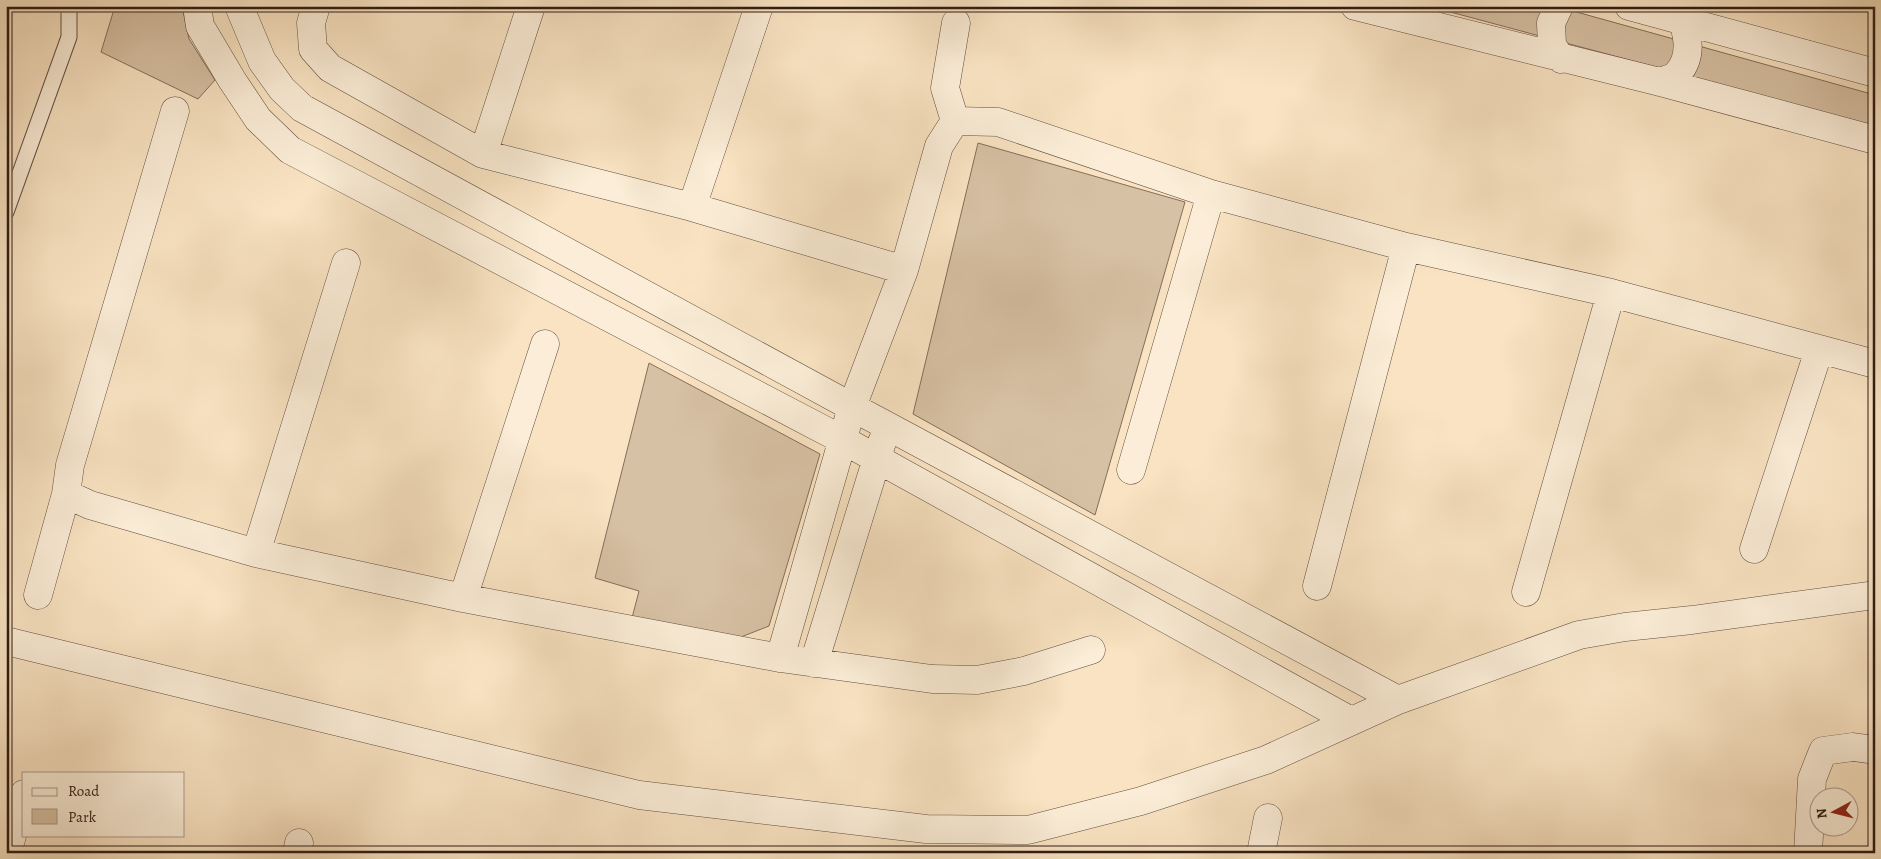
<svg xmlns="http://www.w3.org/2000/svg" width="1881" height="859" viewBox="0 0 1881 859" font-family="Alegreya,serif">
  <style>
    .green { fill: #d7c1a4; stroke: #836e5c }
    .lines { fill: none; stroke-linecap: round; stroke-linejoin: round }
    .lane-casing { stroke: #624e40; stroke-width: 17 }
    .street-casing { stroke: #624e40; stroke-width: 29 }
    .lane { stroke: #fbedd7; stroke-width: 15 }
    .street { stroke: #fbedd7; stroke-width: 28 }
  </style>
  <rect width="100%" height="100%" fill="#f9e3c2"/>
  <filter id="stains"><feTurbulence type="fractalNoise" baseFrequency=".004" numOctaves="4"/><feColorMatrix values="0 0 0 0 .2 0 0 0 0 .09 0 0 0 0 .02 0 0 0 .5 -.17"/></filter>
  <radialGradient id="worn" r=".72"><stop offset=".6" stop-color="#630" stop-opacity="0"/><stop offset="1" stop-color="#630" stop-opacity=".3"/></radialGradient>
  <path class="green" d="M115,6H182L189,39L215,80L198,99L101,52Z
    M1428,6H1555L1875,95V126Z
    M978,143L1185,202L1095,515L913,414Z
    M649,363L820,454L769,626L741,637L632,618L639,591L595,578Z"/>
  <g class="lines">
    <defs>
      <path id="lane" d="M6,212L69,37V6"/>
      <path id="street" d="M197,6L200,26L232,80L258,119L290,150L843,440L1351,721
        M239,6L262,61L282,89L302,108L852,407L1398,700
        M316,6L311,23L313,49L330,68L483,154L692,207L904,270
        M1355,6L1660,82L1875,140
        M1559,6L1551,23L1552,45L1561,59
        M1629,6L1875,73
        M1660,82C1666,80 1675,77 1678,73C1691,58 1689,39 1683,22
        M955,121L998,122L1211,194L1406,247L1611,293L1875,364
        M955,121L945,88L956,23
        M483,154L531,6
        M692,207L759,6
        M1131,470L1211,194
        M66,494L90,505L256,553L463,598L780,658L932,679L977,680L1024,671L1091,650
        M1754,549L1819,350
        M256,553L346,263
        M1317,586L1406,247
        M1526,592L1611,293
        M38,595L66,494L70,465L175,111
        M463,598L545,344
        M6,641L639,795L926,829L1028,830L1141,801L1266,760L1398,700L1579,635L1625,627L1692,620L1875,595
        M780,658L852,407L904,270L939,146L955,121
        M814,663L882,442
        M7,853L24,794
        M297,853L299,843
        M1261,853L1268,818
        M1808,853L1812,779L1823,751L1853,747L1875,750"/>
    </defs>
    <use href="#lane" class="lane-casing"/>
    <use href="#street" class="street-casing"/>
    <use href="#lane" class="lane"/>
    <use href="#street" class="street"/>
  </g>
  <rect width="1881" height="859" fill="none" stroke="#f9e3c2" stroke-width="25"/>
  <rect x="8" y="8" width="1866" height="844" fill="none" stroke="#2f1c14" stroke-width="2.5"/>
  <rect x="12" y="12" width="1856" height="834" fill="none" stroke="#2f1c14"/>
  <rect x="22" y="772" width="162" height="65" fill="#fbedd7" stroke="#a99989"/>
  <rect x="32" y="788" width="25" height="8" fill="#fbedd7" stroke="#a99989"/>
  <text x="68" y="796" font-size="15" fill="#2f1c14">Road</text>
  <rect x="32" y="809" width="25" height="15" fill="#d7c1a4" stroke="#a99989"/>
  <text x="68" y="822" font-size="15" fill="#2f1c14">Park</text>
  <g transform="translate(1834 812) rotate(263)"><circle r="24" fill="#fbedd7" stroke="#a99989"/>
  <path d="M0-4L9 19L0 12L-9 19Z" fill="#8f2418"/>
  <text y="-8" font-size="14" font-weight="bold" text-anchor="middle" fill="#2f1c14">N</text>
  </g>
  <rect width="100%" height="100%" filter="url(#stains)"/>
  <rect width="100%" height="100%" fill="url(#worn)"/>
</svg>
